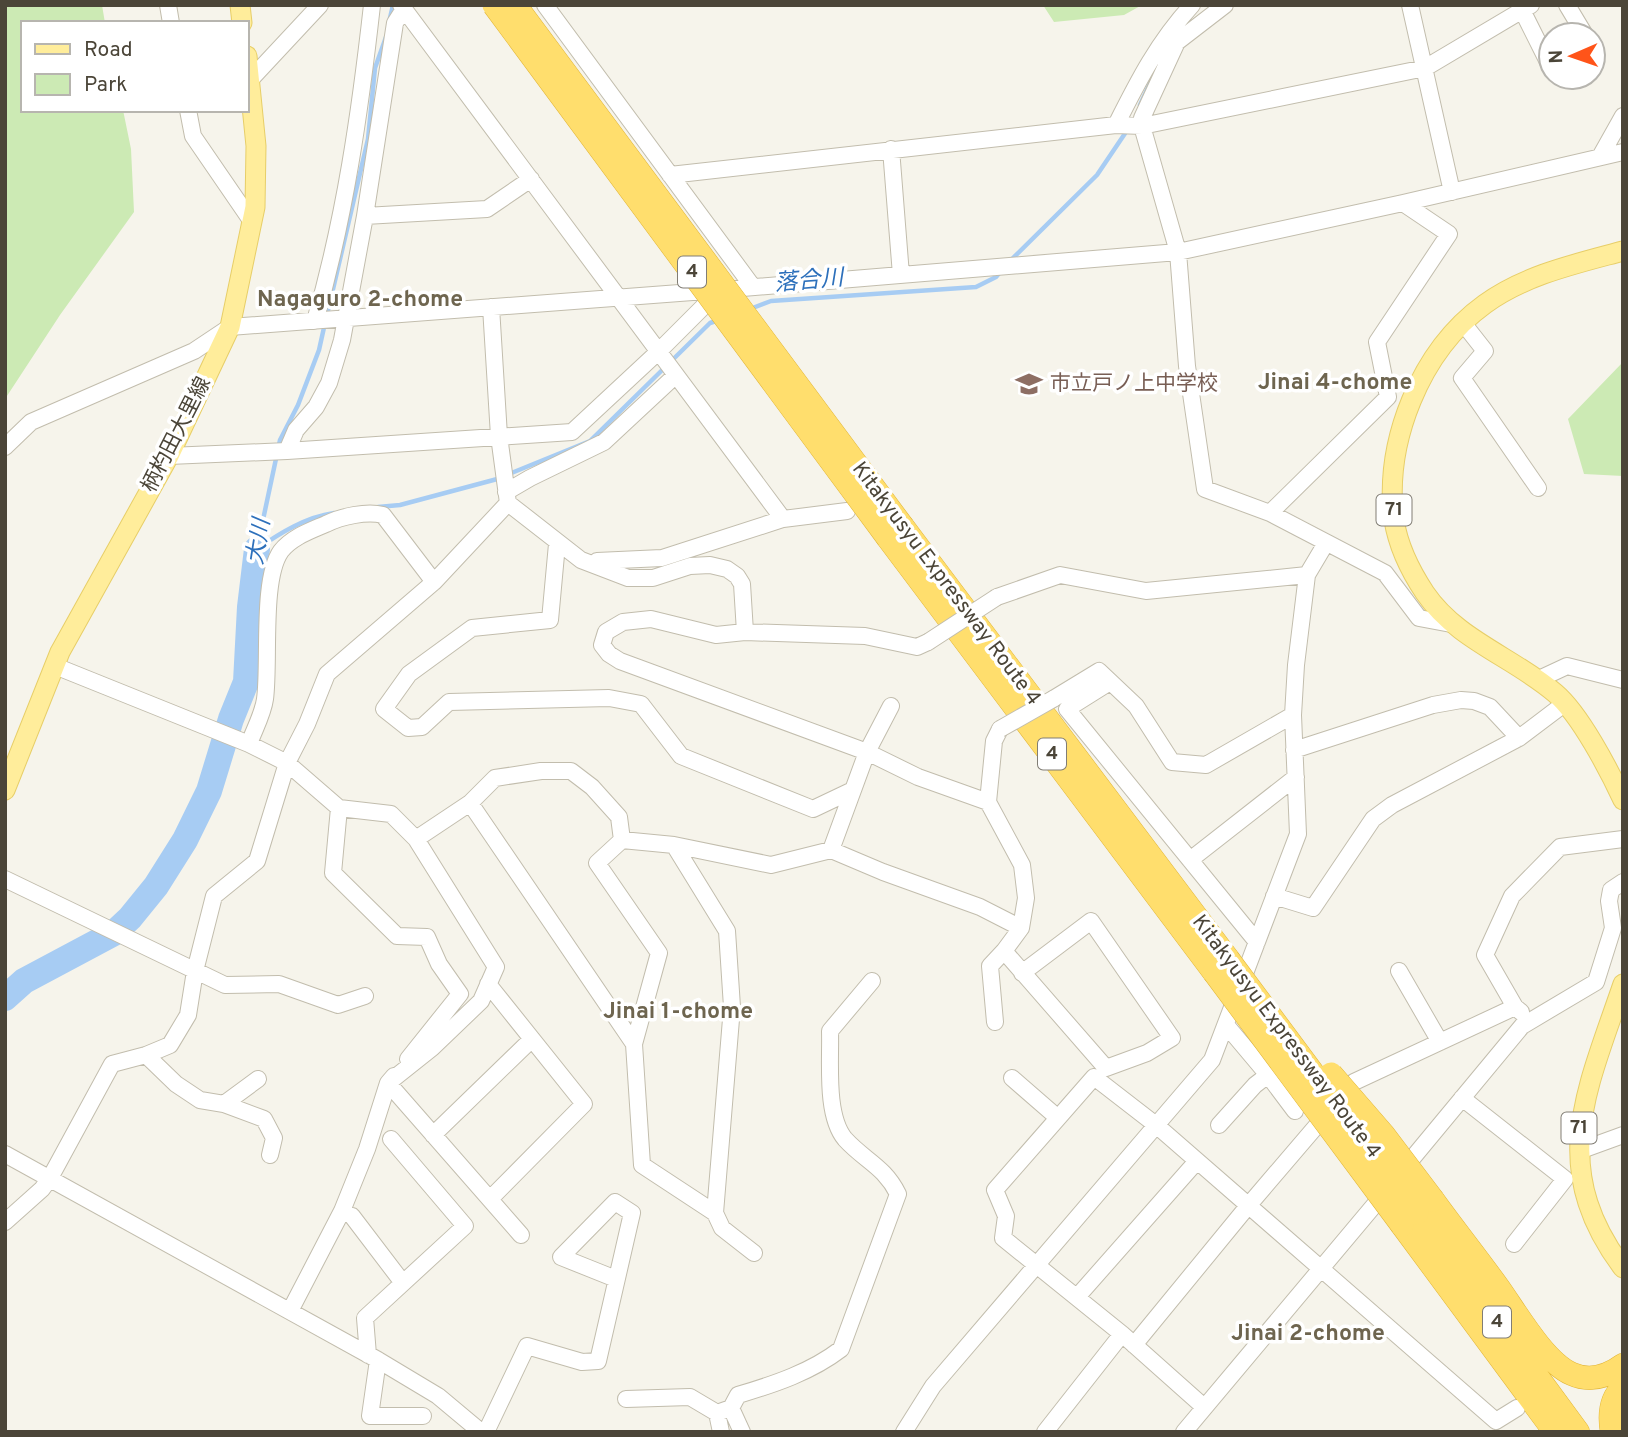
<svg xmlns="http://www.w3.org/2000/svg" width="1628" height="1437" viewBox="0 0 1628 1437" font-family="Overpass,'Noto Sans JP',sans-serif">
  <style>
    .green { fill: #cceab4 }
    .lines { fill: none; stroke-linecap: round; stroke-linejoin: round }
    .stream { stroke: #a7ccf3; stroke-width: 4.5 }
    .river { stroke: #a7ccf3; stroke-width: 26 }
    .minor-casing { stroke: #c2bdad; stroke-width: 18 }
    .major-casing { stroke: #e7ce68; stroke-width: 21 }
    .highway-casing { stroke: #e2b639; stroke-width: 24 }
    .minor { stroke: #fff; stroke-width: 16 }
    .major { stroke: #ffed9b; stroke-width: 19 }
    .highway { stroke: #ffde6d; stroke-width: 23 }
    .minor-bridge-casing { stroke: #c2bdad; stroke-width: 18; stroke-linecap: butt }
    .highway-bridge-casing { stroke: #e2b639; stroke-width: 24; stroke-linecap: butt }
    .minor-bridge { stroke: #fff; stroke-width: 16 }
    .highway-bridge { stroke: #ffde6d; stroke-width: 23 }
    .labels { text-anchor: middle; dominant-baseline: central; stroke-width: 7; stroke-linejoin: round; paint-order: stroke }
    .shield { fill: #fff; stroke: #817d74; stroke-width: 2 }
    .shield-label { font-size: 19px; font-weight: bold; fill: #4b4538 }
    .education-label { font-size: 21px; fill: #785e54; stroke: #fff; text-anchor: start }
    .street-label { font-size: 21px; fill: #4b4538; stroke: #fff }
    .water-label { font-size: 23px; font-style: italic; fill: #2d70bb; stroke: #fff }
    .neighbourhood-label { font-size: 23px; font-weight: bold; fill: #6e654f; stroke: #fff }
  </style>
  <rect width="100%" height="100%" fill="#f6f4eb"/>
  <path class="green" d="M5,5H102L105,23H23V110H123L131,149L134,212L60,315L5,399Z
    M1043,5H1142L1124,15L1054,22Z
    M1623,362V476L1584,474L1568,419Z"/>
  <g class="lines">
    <path class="stream" d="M390,18L393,5
      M1140,105L1158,66
      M1011,260L1097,175L1128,129
      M750,309L771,301L976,287L996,277L1000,272
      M327,315L368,139L375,68L386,37
      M509,474L590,441L710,323L719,320
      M378,507L400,505L501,478
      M257,548L280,440L298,405L319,350L325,323
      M257,549C280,533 306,517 334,513"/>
    <path class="river" d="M5,998L24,981L114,933L130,918L156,886L185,840L209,791L231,719L246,682L250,607L257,549"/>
    <defs>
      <path id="minor" d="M168,5L171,23
        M401,5L783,519
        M545,5L753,287
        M1225,5L1177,42L1142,118V126L1178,252L1187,366L1205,489L1270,513L1385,573L1419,618L1451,624
        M1410,5L1452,192
        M1567,5L1585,35
        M1522,10L1551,68
        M250,80L320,5
        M188,110L193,136L252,222
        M1116,125C1138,81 1158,42 1192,5
        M891,149L901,275
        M1600,157L1623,116
        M670,175L1116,125L1142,126L1425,68L1531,5
        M365,216L395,23L404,9
        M491,307L499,436L508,503L581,560L628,578H653L690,566L710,565L727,569L737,576L742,584L745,632
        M315,321C345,217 360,112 372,5
        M1463,323L1485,351L1462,378L1538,488
        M5,447L31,422L194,351L230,327L719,290L1178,252L1403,203L1623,152
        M287,451L296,430L316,407L329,383L342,340L365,216L487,209L531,179
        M169,456L287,451L572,432L658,352L718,292
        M506,492L530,478L604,442L676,375
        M1270,513L1388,397L1377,342L1449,234L1403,203
        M557,544L550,620L472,628L409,674L384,709L408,728L422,727L449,702L609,698L641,704L681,756L813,809L853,790
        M597,561L662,558L783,519L847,511
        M997,597L1060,575L1146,591L1307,575
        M928,642L917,647L865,636L745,632L716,635L651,619L623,622L606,632L602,645L609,654L620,661L867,752L918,777L988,802
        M55,666L249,744L287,763L339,808
        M1537,680L1567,666L1623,680
        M1110,682L1067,709L1257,942
        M1053,699L1099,671L1136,706L1172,762L1206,765L1293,715
        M1000,729L994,741L988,802L1022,865L1026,898L1021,928L1004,951L1106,1068L1147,1053L1172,1038L1091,921L1022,973
        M1519,738L1564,704
        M249,744C254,730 263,714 265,699C270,663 261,579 281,551C292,537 310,531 326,524C342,516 367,511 383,515L434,582
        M470,803L495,778L541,771H571L592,787L619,817L622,840
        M831,850L867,752L891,706
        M1190,860L1296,777
        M5,879L225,985L279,984L338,1005L365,996
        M1274,896L1313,908L1373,819L1392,805L1519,738L1490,707L1474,701L1461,700L1433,705L1294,750
        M1399,971L1440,1042
        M488,984L584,1104L490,1199
        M1521,1012L1515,1007L1485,955L1512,896L1560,847L1623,839
        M995,1022L990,966L1004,951
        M634,1044L659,953L597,863L622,840L674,845
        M146,1055L176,1084L200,1100L224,1104L258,1079
        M408,1059L460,994L439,964L427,937L397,936L333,873L339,808L391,814L416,839
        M1268,1075L1295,1111
        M394,1076L388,1083L521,1235
        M1012,1078L1058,1118
        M1462,1098L1565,1179L1514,1244
        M224,1104L264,1119L274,1138L270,1155
        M1219,1125L1255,1085L1268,1075L1226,1025
        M433,1135L532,1039
        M1579,1151L1623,1135
        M5,1154L378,1360L438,1396L481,1432
        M1401,1172L1522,1026L1596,982L1613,928L1609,901L1611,890L1623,882
        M715,1213L722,1228L754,1253
        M352,1216L403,1283
        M5,1222L42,1189L50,1178L112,1064L146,1055L170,1045L188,1015L195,971L214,896L257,861L287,763L307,724L327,674L434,582L508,503
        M1077,1297L1197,1161
        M290,1311L342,1211L367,1149L388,1083L432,1048L481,1001L496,967L416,839L470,803L634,1044L642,1165L715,1213L732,1007L727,931L674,845L771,865L831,850L883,872L980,907L1021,928
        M1134,1345L1248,1206L1354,1082L1515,1007
        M368,1355L365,1318L465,1226L391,1139
        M378,1360L370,1416H423
        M626,1399L690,1397L717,1413
        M1204,1407L1122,1334L1003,1238L1006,1216L995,1190L1094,1077L1156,1125L1496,1421L1517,1408
        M731,1408L738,1395C775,1384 811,1372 841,1349L898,1194C884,1166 865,1161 845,1139C825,1115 831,1061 830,1031L872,981
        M486,1432L527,1346L582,1362L598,1361L632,1213L615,1202L561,1257L616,1279
        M721,1432L717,1413L731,1408L742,1432
        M904,1432L933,1386L1212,1060L1298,834L1293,715L1296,665L1307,575L1326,543
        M1045,1432L1122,1334
        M1184,1432L1387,1190"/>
      <path id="major" d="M240,5L242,23
        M1623,251C1575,264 1525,275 1485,304C1420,351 1384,442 1394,520C1398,545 1411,572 1425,593C1457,640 1513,657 1555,693C1580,714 1609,770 1623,800
        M5,790L60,652L169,456L230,327L255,207L256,146L247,56
        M1623,984C1587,1090 1547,1167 1623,1268"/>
      <path id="highway" d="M903,527L1228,959
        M888,538L1214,972
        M1433,1200C1454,1229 1477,1258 1498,1287C1516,1312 1544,1362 1572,1374C1590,1382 1608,1376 1623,1365
        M1417,1213L1578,1432
        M1402,1225L1555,1432
        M1612,1432C1609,1415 1610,1399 1623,1387"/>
    </defs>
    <use href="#minor" class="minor-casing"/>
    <use href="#major" class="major-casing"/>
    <use href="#highway" class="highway-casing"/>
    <use href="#minor" class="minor"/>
    <use href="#major" class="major"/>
    <use href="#highway" class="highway"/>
    <defs>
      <path id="minor-bridge" d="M928,642L997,597
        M1000,729L1053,699"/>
      <path id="highway-bridge" d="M494,5L888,538
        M515,5L903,527
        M1228,959L1417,1213
        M1214,972L1402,1225
        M1331,1074L1383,1134L1433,1200"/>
    </defs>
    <use href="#minor-bridge" class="minor-bridge-casing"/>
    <use href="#highway-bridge" class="highway-bridge-casing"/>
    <use href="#minor-bridge" class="minor-bridge"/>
    <use href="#highway-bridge" class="highway-bridge"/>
  </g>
  <defs>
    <symbol id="school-bare" viewBox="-9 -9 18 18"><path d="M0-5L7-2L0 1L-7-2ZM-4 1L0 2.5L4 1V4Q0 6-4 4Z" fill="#8d6e63" stroke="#fff" stroke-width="2.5" paint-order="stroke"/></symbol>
  </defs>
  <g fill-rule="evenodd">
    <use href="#school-bare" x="1010" y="365" width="38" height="38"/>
  </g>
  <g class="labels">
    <g class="shield">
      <rect x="678" y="256.5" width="28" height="31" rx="5"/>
      <rect x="1376.5" y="494.5" width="35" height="31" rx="5"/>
      <rect x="1038" y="738.5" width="28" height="31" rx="5"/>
      <rect x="1561.5" y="1112.5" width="35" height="31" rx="5"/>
      <rect x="1483" y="1306.5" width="28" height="31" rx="5"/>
    </g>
    <g class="shield-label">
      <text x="692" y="272">4</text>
      <text x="1394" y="510">71</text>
      <text x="1052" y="754">4</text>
      <text x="1579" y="1128">71</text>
      <text x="1497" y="1322">4</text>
    </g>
    <g class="education-label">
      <text x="1050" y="384">市立戸ノ上中学校</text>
    </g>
    <g class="street-label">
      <text transform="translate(177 435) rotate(-63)">柄杓田大里線</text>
      <text transform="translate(946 584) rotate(53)">Kitakyusyu Expressway Route 4</text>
      <text transform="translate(1286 1037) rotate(53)">Kitakyusyu Expressway Route 4</text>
    </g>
    <g class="water-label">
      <text transform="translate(809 282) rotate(-5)">落合川</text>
      <text transform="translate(260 542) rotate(-81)">大川</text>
    </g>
    <g class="neighbourhood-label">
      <text x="360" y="300">Nagaguro 2-chome</text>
      <text x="1335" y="383">Jinai 4-chome</text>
      <text x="678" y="1012">Jinai 1-chome</text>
      <text x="1308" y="1334">Jinai 2-chome</text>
    </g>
  </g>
  <rect width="1628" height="1437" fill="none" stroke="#4b4538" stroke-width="14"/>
  <rect x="21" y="21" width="228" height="91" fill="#ffffff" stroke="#b7b5af" stroke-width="2"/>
  <rect x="35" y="44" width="35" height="10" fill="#ffed9b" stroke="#b7b5af" stroke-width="2"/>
  <text x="84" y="56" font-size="21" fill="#4b4538">Road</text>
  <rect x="35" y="74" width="35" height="21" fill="#cceab4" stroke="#b7b5af" stroke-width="2"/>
  <text x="84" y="91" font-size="21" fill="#4b4538">Park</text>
  <g transform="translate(1572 56) rotate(268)"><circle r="33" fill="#ffffff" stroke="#b7b5af" stroke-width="2"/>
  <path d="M0-5L12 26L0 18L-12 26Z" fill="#ff5419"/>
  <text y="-10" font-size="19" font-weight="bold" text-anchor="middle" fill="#4b4538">N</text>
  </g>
</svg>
